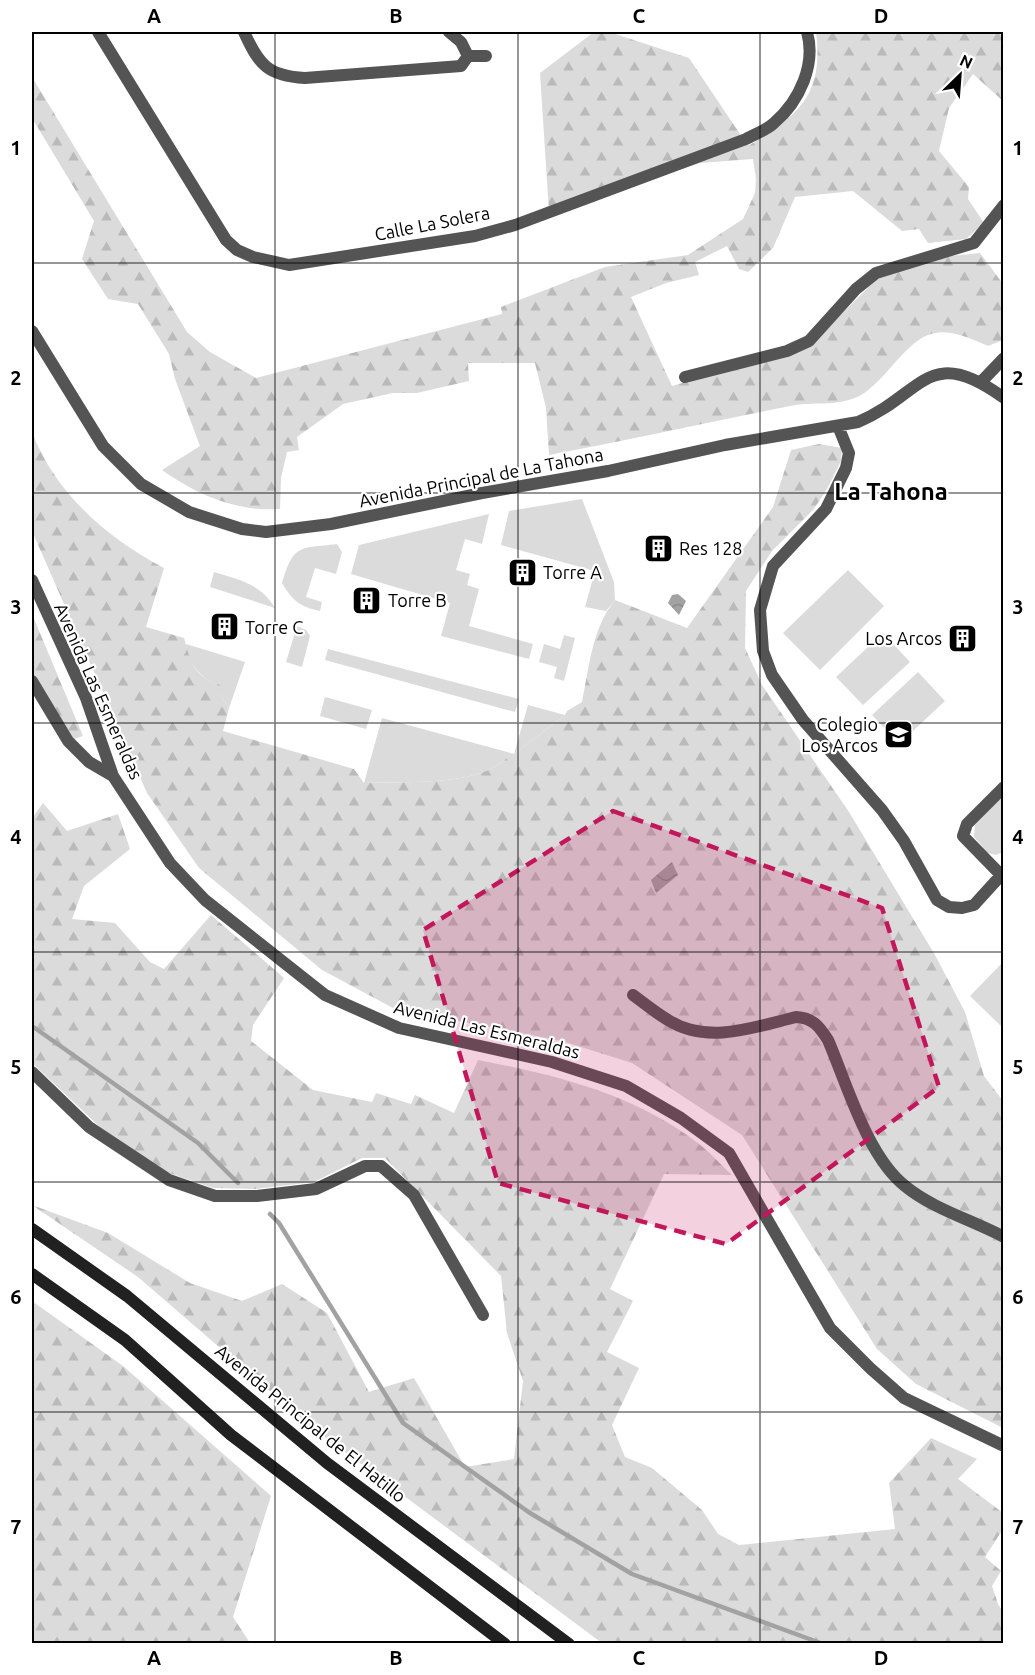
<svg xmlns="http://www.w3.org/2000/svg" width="1035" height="1675" viewBox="0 0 1035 1675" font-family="Ubuntu,sans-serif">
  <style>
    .green { fill: #dbdbdb }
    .forest { fill: url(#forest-firs) }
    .water { fill: url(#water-waves) }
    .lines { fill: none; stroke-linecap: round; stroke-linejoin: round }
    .stream { stroke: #a2a2a2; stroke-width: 4.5 }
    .street { stroke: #545454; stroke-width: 12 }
    .secondary { stroke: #212121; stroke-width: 12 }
    .marked { fill: #c2185b; fill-opacity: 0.2; stroke: #c2185b; stroke-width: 4.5; stroke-dasharray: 12 8; stroke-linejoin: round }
    .grid { fill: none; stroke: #000; stroke-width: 1.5; stroke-opacity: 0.55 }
    .labels { text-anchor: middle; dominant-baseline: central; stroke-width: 4.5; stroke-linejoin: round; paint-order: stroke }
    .street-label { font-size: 18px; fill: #000; stroke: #fff }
    .poi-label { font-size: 18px; fill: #000; stroke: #fff; text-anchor: start }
    .district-label { font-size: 24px; font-weight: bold; fill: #000; stroke: #fff }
    .neatline { fill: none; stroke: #000; stroke-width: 2 }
    .grid-label { font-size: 20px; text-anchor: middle; font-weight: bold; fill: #000 }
  </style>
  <defs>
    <pattern id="forest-firs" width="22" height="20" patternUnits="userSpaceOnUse" patternTransform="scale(1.5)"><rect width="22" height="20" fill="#dbdbdb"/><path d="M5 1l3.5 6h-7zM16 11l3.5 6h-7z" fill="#bababa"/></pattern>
    <pattern id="water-waves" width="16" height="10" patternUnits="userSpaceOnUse" patternTransform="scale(1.5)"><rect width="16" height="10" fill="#a2a2a2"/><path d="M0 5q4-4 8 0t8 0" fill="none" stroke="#8a8a8a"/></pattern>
  </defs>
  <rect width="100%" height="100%" fill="#fff"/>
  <path class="green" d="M582,499L614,582L615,600L606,611L585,607L595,571L501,545L509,511Z
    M489,514L482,544L465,539L456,570L470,574L467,585L479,589L469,626L533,644L529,659L441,636L450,603L351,574L359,545Z
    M337,544L342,552L336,574L315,568L306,597L322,602L320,611C300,607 292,600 282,583C294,543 299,549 337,544Z
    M848,570L884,606L820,670L783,633Z
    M214,572C240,580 261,584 275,608L210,587Z
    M297,626L306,630L310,636L302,667L286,662Z
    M883,633L910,662L863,705L836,677Z
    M564,635L575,638L564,681L554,678L557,667L539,662L544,644L560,649Z
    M186,644L245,662L229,708L222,698L219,685C200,677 188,665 186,644Z
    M328,649L519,699L515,712L325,660Z
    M918,672L945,701L899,744L872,715Z
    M325,697L372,710L366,729L320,716Z
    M528,705L565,715L514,754Z
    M382,718L511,753C486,788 403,781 364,783Z
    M1003,796V852L996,855L988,853L974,837L975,825Z
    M1003,962V1028L970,996Z"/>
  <path class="forest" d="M594,32H609L689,58L748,146C799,115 824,95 816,32H1003V101L973,74L949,108L939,151L969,187L968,199L984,223L966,239L928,243L919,229L902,231L853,191L795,197L773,248L748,272L739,269L727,246L695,262L699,275L666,283L631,297L672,386L810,345L880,276L951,256L980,253L1003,284V340L988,346C932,320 922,332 885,374C877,382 867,393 857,397C835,407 813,401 790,406C710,422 630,440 549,455L546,408L535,363H468L469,381L417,393H393L343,404L297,437L299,450L287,452L281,478L280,509C237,512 197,495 162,470L200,446L175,379L169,354L138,304L108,299L82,259L94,221L32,118V77L187,332L210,352L256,378L502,314L501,307L605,267L688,255L743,219L755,193L756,179L753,159L700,163L549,212L540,73Z
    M32,432C55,493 107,538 164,568L146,627L184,638C192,665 191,673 220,685L222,698L229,708L223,731L354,769L364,783C403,781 486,788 511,753L514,754L565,715L567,711L582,702C589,668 592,628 615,600L687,628L773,507L791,450L819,444L842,448L841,461L826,491L813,510L772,551L746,591L745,648L762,685L849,812L935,955L965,1012L984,1076L1003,1101V1428L916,1384L877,1349L742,1135L632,1063L562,1041L393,1008L322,970L199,868L147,793L32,531Z
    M32,614L83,736L68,741L32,681Z
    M43,803L67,831L118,814L130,849L84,886L72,919L115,923L150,962L164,969L211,915L284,978L253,1025L251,1041L313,1090L372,1102L376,1093L411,1104L415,1095L454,1113L478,1060C556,1075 635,1094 699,1144C711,1153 721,1165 732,1175L664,1174L610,1289L633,1301L607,1352L639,1368L612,1425L625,1457L652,1468L702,1510L718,1534L739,1545L895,1529L889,1483L931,1438L977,1459L958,1479L1003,1513V1529L985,1557L1001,1571L992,1586L998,1604L1003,1612V1643H602L314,1429L138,1277L32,1205L108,1233L190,1283L242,1301L282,1284L327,1313L369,1392L414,1378L465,1467L514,1459L523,1381L507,1333L501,1276L385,1158H362L314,1182L255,1189L213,1188L166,1172L100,1127L32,1063V818Z
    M32,1301L123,1366L271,1496L233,1617L250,1643H32Z"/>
  <path class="water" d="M678,594L686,601L679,615L668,603L672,595Z
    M672,862L678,875L656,893L651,880Z"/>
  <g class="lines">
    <path class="stream" d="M32,1026L198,1143L238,1183
      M270,1214L279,1223L403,1423L530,1513L632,1574L823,1644"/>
    <path class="street" d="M98,32L226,240L237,250L253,257L289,265L475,236L515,225L746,139C755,134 767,130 774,123C800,101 816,64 807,32
      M244,32C259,65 268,76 305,78L461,66L468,56H486
      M449,32L461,42L468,56
      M32,331L103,446L141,484L189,512L242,529L266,532L331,524L482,493L608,471L725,445L858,422C923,395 927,342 1004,398
      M685,377L787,351L809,341L856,289L876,273L974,243L1004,205
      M981,382L1004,358
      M838,426L849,453L846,468L826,509L773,566L760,610L763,651L772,675L803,720L882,810L904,841L937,900L949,907L962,908L974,905L1004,872
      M32,580L86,698L113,776L170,863L205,900L325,995L399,1028L552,1062L626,1086L681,1118L729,1153L830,1328L870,1368L904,1398L1004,1446
      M32,681L68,741L89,762L113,776
      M1001,875L963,836L967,824L1004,787
      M633,995C645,1004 656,1013 668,1020C707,1045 755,1027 796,1017C813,1018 819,1026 828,1040C847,1084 867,1156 905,1186C933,1209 972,1220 1004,1237
      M32,1072L89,1127L169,1180L215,1196H257L316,1189L365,1166H381L414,1195L483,1315"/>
    <path class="secondary" d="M32,1229L127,1296L327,1463L569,1644
      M32,1274L125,1340L231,1435L505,1644"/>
  </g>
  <path class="marked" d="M613,811L882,908L939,1087L726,1244L498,1183L423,930Z"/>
  <path class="grid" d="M275,32V1644M518,32V1644M760,32V1644M32,263H1004M32,493H1004M32,723H1004M32,952H1004M32,1182H1004M32,1412H1004"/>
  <defs>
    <symbol id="building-square" viewBox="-11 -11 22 22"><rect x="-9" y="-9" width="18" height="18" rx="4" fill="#000" stroke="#fff"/><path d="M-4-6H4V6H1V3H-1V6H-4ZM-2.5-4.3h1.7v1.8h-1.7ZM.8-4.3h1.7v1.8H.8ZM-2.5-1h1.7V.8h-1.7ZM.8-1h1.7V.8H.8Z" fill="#fff"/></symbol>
    <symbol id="school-square" viewBox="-11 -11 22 22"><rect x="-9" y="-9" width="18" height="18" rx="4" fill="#000" stroke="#fff"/><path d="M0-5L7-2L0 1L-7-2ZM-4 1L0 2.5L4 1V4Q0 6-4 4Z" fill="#fff"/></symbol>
  </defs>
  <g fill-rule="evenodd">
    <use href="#building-square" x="642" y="532" width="33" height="33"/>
    <use href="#building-square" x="506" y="556" width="33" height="33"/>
    <use href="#building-square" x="350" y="584" width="33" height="33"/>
    <use href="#building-square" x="208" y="610" width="33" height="33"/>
    <use href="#building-square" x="946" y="622" width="33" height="33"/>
    <use href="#school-square" x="882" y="718" width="33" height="33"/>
  </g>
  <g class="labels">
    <g class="street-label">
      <text transform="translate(432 223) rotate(-11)">Calle La Solera</text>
      <text transform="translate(481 477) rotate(-11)">Avenida Principal de La Tahona</text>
      <text transform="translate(99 691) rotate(66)">Avenida Las Esmeraldas</text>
      <text transform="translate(487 1029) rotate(14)">Avenida Las Esmeraldas</text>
      <text transform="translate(311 1423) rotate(39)">Avenida Principal de El Hatillo</text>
    </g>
    <g class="poi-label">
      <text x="679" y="548">Res 128</text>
      <text x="543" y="572">Torre A</text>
      <text x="388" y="600">Torre B</text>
      <text x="245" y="627">Torre C</text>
      <text x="942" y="638" text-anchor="end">Los Arcos</text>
      <text x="878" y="724" text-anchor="end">Colegio<tspan x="878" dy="21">Los Arcos</tspan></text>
    </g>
    <g class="district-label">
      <text x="891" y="491">La Tahona</text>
    </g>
  </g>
  <rect width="1035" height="1675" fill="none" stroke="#ffffff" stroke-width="66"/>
  <g transform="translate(960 75) rotate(25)" stroke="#ffffff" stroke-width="4.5" paint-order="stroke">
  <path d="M0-4.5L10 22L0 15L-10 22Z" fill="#000000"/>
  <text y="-9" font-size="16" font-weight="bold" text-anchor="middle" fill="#000000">N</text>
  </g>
  <rect x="33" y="33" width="969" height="1609" class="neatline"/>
  <g class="grid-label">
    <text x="154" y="23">A</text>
    <text x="396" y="23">B</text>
    <text x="639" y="23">C</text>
    <text x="881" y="23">D</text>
    <text x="16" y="155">1</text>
    <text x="1018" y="155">1</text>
    <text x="16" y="385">2</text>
    <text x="1018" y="385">2</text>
    <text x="16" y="614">3</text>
    <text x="1018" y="614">3</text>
    <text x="16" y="844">4</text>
    <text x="1018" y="844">4</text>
    <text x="16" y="1074">5</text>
    <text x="1018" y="1074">5</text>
    <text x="16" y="1304">6</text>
    <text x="1018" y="1304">6</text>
    <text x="16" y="1534">7</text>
    <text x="1018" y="1534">7</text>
    <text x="154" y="1665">A</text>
    <text x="396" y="1665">B</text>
    <text x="639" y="1665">C</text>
    <text x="881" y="1665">D</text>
  </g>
</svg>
